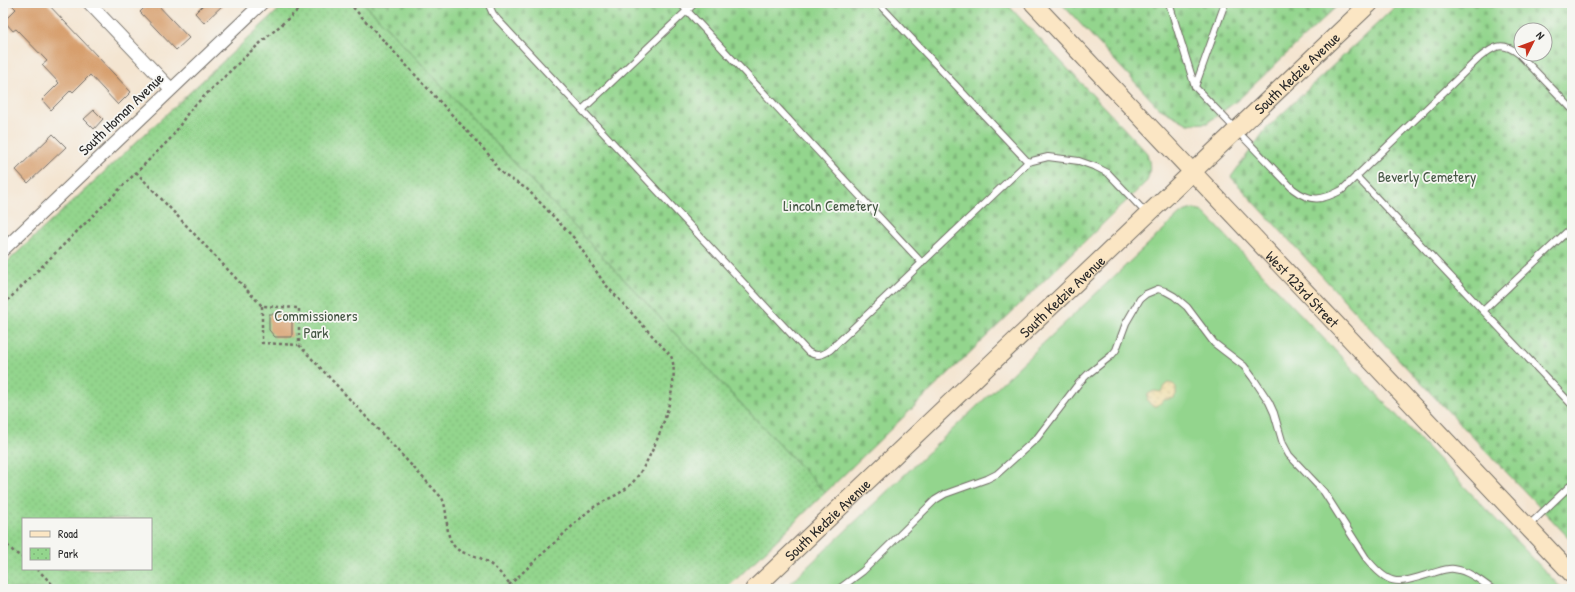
<svg xmlns="http://www.w3.org/2000/svg" width="1575" height="592" viewBox="0 0 1575 592" font-family="'Patrick Hand',sans-serif">
  <style>
    .green { fill: #93d58d; stroke: #5f805c }
    .sand { fill: url(#sand-dots); stroke: #8c8264 }
    .cemetery { fill: url(#cemetery-stones); stroke: #5f805c; fill-rule: evenodd }
    .park { fill: url(#park-dots); stroke: #5f805c; fill-rule: evenodd }
    .building { fill: #d79f6d }
    .lines { fill: none; stroke-linecap: round; stroke-linejoin: round }
    .lane-casing { stroke: #716c65; stroke-width: 8 }
    .street-casing { stroke: #716c65; stroke-width: 14 }
    .secondary-casing { stroke: #716c65; stroke-width: 19 }
    .path { stroke: #716c65; stroke-width: 2.5; stroke-dasharray: 3 3; stroke-linecap: butt }
    .lane { stroke: #fff; stroke-width: 6 }
    .street { stroke: #fff; stroke-width: 12 }
    .secondary { stroke: #fbe6c4; stroke-width: 17 }
    .labels { text-anchor: middle; dominant-baseline: central; stroke-width: 3.5; stroke-linejoin: round; paint-order: stroke }
    .street-label { font-size: 15px; fill: #2b2b2b; stroke: #f6f6f2 }
    .park-label { font-size: 15px; fill: #455644; stroke: #f6f6f2 }
  </style>
  <defs>
    <pattern id="sand-dots" width="8" height="8" patternUnits="userSpaceOnUse"><rect width="8" height="8" fill="#eeda9e"/><path d="M2 2h.1M6 6h.1" fill="none" stroke="#cb8" stroke-width="1.8" stroke-linecap="round"/></pattern>
    <pattern id="cemetery-stones" width="16" height="16" patternUnits="userSpaceOnUse"><rect width="16" height="16" fill="#93d58d"/><path d="M2 7V4a2 2 0 0 1 4 0v3zM10 15v-3a2 2 0 0 1 4 0v3z" fill="#7fb77a"/></pattern>
    <pattern id="park-dots" width="8" height="8" patternUnits="userSpaceOnUse"><rect width="8" height="8" fill="#93d58d"/><path d="M2 2h.1M6 6h.1" fill="none" stroke="#7fb77a" stroke-width="1.8" stroke-linecap="round"/></pattern>
  </defs>
  <rect width="100%" height="100%" fill="#f6f6f2"/>
  <filter id="ink" filterUnits="userSpaceOnUse"><feTurbulence type="fractalNoise" baseFrequency=".025" numOctaves="2"/><feDisplacementMap in="SourceGraphic" scale="8" xChannelSelector="R" yChannelSelector="G"/><feConvolveMatrix kernelMatrix="1 2 1 2 8 2 1 2 1" color-interpolation-filters="sRGB"/></filter>
  <filter id="wash" filterUnits="userSpaceOnUse"><feTurbulence type="fractalNoise" baseFrequency=".012" numOctaves="4" result="noise"/><feDisplacementMap in="SourceGraphic" scale="16" xChannelSelector="R" yChannelSelector="G"/><feGaussianBlur stdDeviation="0.9" result="paint"/><feColorMatrix in="noise" values="0 0 0 0 0 0 0 0 0 0 0 0 0 0 0 0 0 1.4 0 .05"/><feComposite in="paint" operator="in"/></filter>
  <g filter="url(#wash)">
    <rect width="100%" height="100%" fill="#f4e5d1"/>
    <path class="green" d="M1193,209L1203,212L1210,219L1562,589H784L1180,214L1186,211Z"/>
    <path class="sand" d="M1168,383L1173,384L1176,387V395L1173,398L1164,400L1157,406H1152L1147,400L1148,394L1154,391L1161,392L1164,386Z"/>
    <path class="cemetery" d="M364,3H1006L1147,153C1150,163 1151,171 1147,181L825,493Z
      M1061,3H1340L1238,100L1207,123L1188,124L1159,108Z
      M1399,3H1572V541L1403,364L1231,177L1266,129ZM1521,30H1545V54H1521Z"/>
    <path class="park" d="M286,3H364L825,493L726,589H3V266ZM23,519H151V569H23Z"/>
    <g id="blocks">
      <path class="building" d="M10,3H47L131,92L118,105L90,75L73,92L71,90L51,110L42,100L59,83L42,65L47,61L16,29L13,31L4,21L16,9Z
        M149,3H156L189,38L176,50L140,12Z
        M205,3H225L204,23L195,13Z
        M94,110L103,119L94,129L84,119Z
        M53,134L66,147L28,183L16,170Z
        M269,314H286L292,320V337H275L269,330Z"/>
    </g>
  </g>
  <g filter="url(#ink)">
    <use href="#blocks" fill-opacity="0" stroke="#716c65" stroke-width="1"/>
    <g class="lines">
      <defs>
        <path id="lane" d="M488,3L493,14L498,20L808,352C817,357 823,355 830,350L1028,162L1048,157L1079,161L1096,167L1108,173L1146,213
          M680,3L922,263
          M878,3L1028,162
          M1169,3L1195,87L1293,189C1311,203 1323,200 1342,190L1479,58C1494,46 1502,41 1519,54L1572,109
          M1195,87L1225,3
          M582,110L695,3
          M1356,176L1572,405
          M1483,311L1572,227
          M1528,526L1572,484
          M839,589L863,571L935,500L945,494L987,479L997,474L1037,438L1079,383L1088,374L1111,356L1116,350L1126,323L1140,299L1146,294L1158,289L1165,291L1174,296L1187,307L1214,343L1244,366L1253,378L1269,402L1274,413L1283,444L1289,455L1324,492L1366,558C1391,589 1398,583 1433,573C1440,571 1447,568 1454,569C1469,571 1481,581 1492,589"/>
        <path id="street" d="M89,3L171,89
          M3,250L262,3"/>
        <g id="secondary">
          <path id="s1" d="M1033,3L1572,574"/>
          <path id="s2" d="M754,589L1370,3"/>
        </g>
      </defs>
      <use href="#lane" class="lane-casing"/>
      <use href="#street" class="street-casing"/>
      <use href="#secondary" class="secondary-casing"/>
      <path class="path" d="M349,3L489,155L498,169L504,175L527,189L574,238L604,283L671,356C683,383 652,465 630,485C621,494 609,498 599,504C593,507 589,511 584,515L505,589
        M136,172L262,306L299,308V345L442,498C449,512 444,534 454,546C461,555 474,554 482,559C494,565 502,575 510,584
        M3,305L170,139C179,129 184,116 193,107L249,53L306,3
        M262,306V343L298,345
        M3,541L14,552L23,558
        M37,569L57,589"/>
      <use href="#lane" class="lane"/>
      <use href="#street" class="street"/>
      <use href="#secondary" class="secondary"/>
    </g>
  </g>
  <g class="labels">
    <g class="street-label">
      <text stroke="none"><textPath href="#s2" startOffset="749">South Kedzie Avenue</textPath></text>
      <text transform="translate(121 114) rotate(-44)">South Homan Avenue</text>
      <text stroke="none"><textPath href="#s1" startOffset="393">West 123rd Street</textPath></text>
      <text stroke="none"><textPath href="#s2" startOffset="425">South Kedzie Avenue</textPath></text>
      <text stroke="none"><textPath href="#s2" startOffset="101">South Kedzie Avenue</textPath></text>
    </g>
    <g class="park-label">
      <text x="1427" y="176">Beverly Cemetery</text>
      <text x="831" y="205">Lincoln Cemetery</text>
      <text x="316" y="315">Commissioners<tspan x="316" dy="17">Park</tspan></text>
    </g>
  </g>
  <rect width="1575" height="592" fill="none" stroke="#f6f6f2" stroke-width="16"/>
  <rect x="22" y="518" width="130" height="52" fill="#f6f6f2" stroke="#a5a5a2"/>
  <rect x="30" y="531" width="20" height="6" fill="#fbe6c4" stroke="#a5a5a2"/>
  <text x="58" y="538" font-size="12" fill="#2b2b2b">Road</text>
  <rect x="30" y="548" width="20" height="12" fill="url(#park-dots)" stroke="#a5a5a2"/>
  <text x="58" y="558" font-size="12" fill="#2b2b2b">Park</text>
  <g transform="translate(1533 42) rotate(48)"><circle r="19" fill="#f6f6f2" stroke="#a5a5a2"/>
  <path d="M0-3L7 15L0 10L-7 15Z" fill="#c8321e"/>
  <text y="-6" font-size="11" font-weight="bold" text-anchor="middle" fill="#2b2b2b">N</text>
  </g>
</svg>
